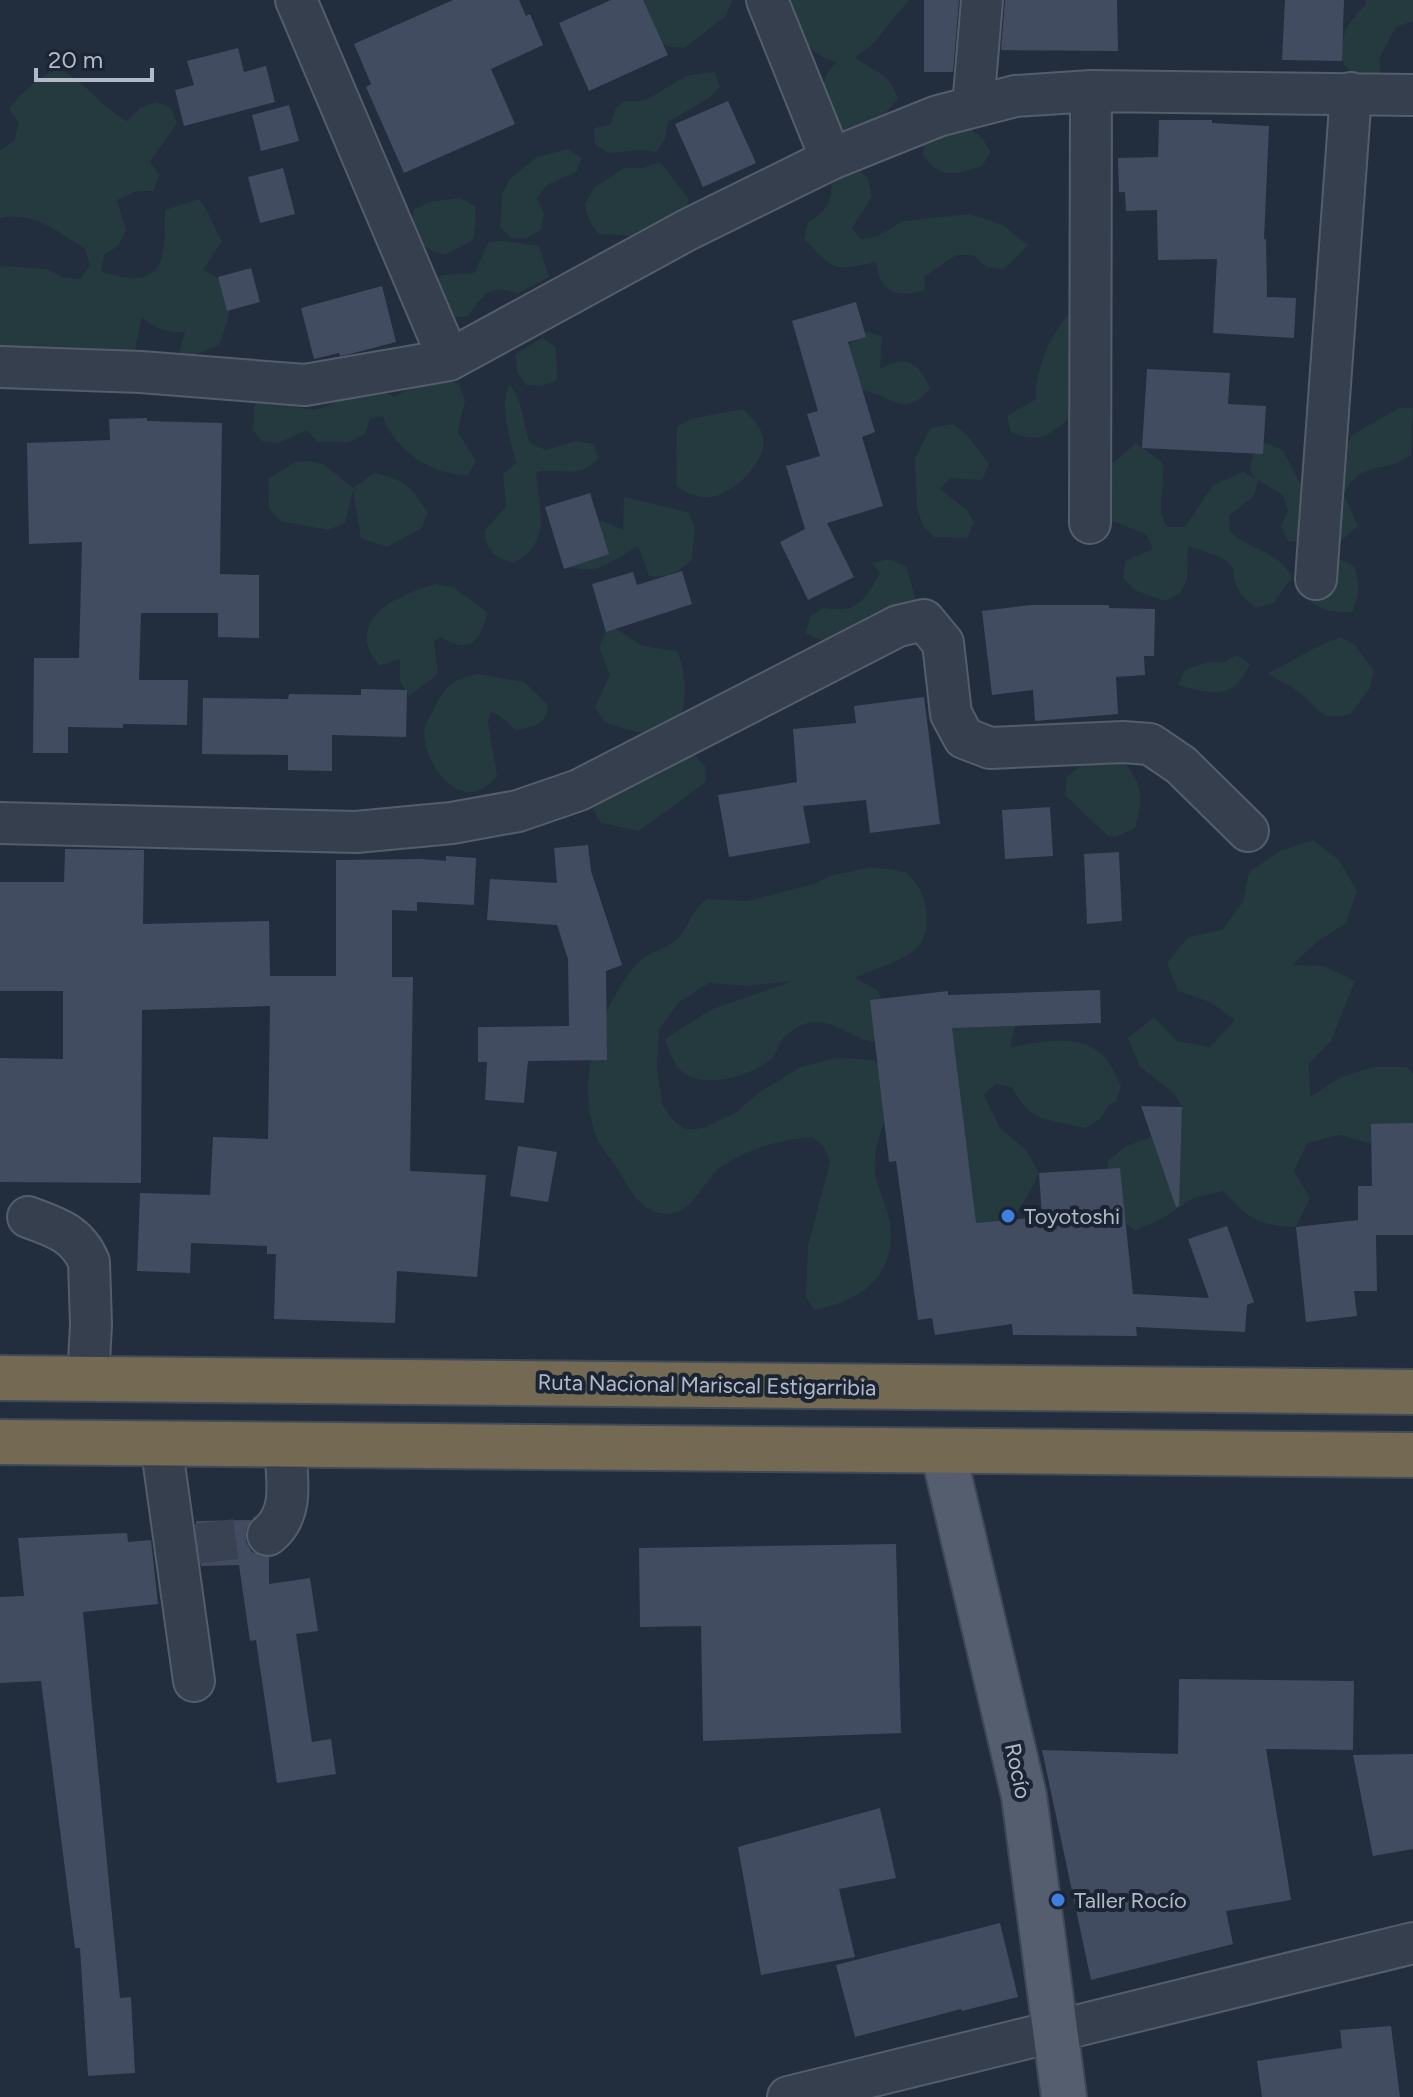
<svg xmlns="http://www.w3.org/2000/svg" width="1413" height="2097" viewBox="0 0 1413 2097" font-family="Figtree,sans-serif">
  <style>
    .green { fill: #243a3f }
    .building { fill: #414c60 }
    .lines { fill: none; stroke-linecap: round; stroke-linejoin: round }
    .minor-tunnel { stroke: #384253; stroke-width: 40; stroke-dasharray: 40 20; stroke-linecap: butt }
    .minor-casing { stroke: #545d6c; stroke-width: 44 }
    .major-casing { stroke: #3f4857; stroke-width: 48 }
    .highway-casing { stroke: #414a59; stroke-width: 48 }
    .minor { stroke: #363f4e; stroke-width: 40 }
    .major { stroke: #545e6e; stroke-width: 44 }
    .highway { stroke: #746953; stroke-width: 44 }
    .shop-dot { fill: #3f7fe0; stroke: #1b2433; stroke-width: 3 }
    .labels { text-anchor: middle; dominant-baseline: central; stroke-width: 8; stroke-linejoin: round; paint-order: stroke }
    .poi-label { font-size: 22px; fill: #b2bac9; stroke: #1b2433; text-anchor: start }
    .street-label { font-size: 22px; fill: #b2bac9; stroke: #1b2433 }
  </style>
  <rect width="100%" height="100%" fill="#222d3e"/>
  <path class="green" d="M637,0H732V2L725,17L684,48L667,46L652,40Z
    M788,0H909L871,46L855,57C876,74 888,70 898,99L864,137L846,135L822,110C821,90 821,75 837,62C800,51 801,33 788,0Z
    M1365,0H1413V21L1396,27L1379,59L1381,75C1325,83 1335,30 1366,5Z
    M59,69C85,81 101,107 127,121L140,108L156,102L171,108L177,123L150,162L159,175L154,191H137L117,200L126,230L119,245L104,255L101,272C112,274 123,278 134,278C170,279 164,235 165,210L199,199C210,212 213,227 222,241L203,270C241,286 231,314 219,345L196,354L180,365V349L185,332C167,333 156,329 142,317L135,350L106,363L0,352V266L47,269L62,277L81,279L90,265L85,249C56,231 36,212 0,218V150L14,141L19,123L9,109C23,91 38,76 59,69Z
    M715,72L720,88L709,98L668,122L665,139L656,152L641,150L608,153L595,144L594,128L610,125L616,108L624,101C653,104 659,89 683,78C694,73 704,73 715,72Z
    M970,129L982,138L991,152L982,166C955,174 942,181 923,155L924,144L938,134Z
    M568,149L582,158L576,172L547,185L537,198L544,214L541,230L527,238H511L500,227L502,194L510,179L537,157Z
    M660,162L688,198L687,215L663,237L598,234L589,220L585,204L594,188L624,168H642Z
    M858,167L868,179L872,197L852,228L861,239L876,237L903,221L970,214L1003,225L1028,245L1004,269L987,267L973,255H956L925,276L924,291C896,297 880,294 876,262C832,272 835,271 804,239L808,222C832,208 832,199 831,173Z
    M460,198L475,206L476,223L473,240L445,255C419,248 407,236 414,209L430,202Z
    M505,241L539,246L549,277L517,294C489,282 484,295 468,316L451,318L430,286L442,275L474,273L489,242Z
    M1069,314L1099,324L1086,383L1070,384L1068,401L1073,416C1049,434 1042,445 1011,432L1007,416L1036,399C1034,372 1050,335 1069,314Z
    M866,332L882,336L880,369C906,354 920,362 930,389C905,417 895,399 867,391C857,388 845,388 835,386L830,371L852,341Z
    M542,338L556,347L557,380L542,386L526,385L517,372L515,354Z
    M442,379L459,384L465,400L458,432L476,461L468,475C434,476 393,450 383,416L370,419L365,434L349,442H317L307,430L278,443L262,441L253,430L255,398C279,392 296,413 317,409C350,403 352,374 394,397L425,380Z
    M509,384C524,401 522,421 530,443L546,450L576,441L593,444L599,458C577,481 563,467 536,472C539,510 553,541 514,563C494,558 487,551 484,531L506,507L503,474L516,463C510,438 499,409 509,384Z
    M1399,408H1413L1411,455C1384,475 1360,459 1344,494L1358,526L1335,546L1288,541L1281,526L1288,511L1283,495L1258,480L1254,496L1229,516L1230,531C1250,552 1277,548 1292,577L1274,603L1256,608C1241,596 1234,587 1233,568L1221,557L1188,546L1187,579L1180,594L1165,601L1134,590L1123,578L1125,561L1153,549L1146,534L1083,510L1094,479L1136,443L1162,462C1167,488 1154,505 1167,527H1185L1213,485L1243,472L1255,478L1250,470L1253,453L1266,443L1283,450L1300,483L1318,488L1332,478L1352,435Z
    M743,409C750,416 759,424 762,434C771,459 735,493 712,497C698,499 687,493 676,486L677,427L690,419Z
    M953,424L967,435L989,464L982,480L950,478L940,489L967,510L974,523L967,538L934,537L923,526L917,508L915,459L930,428Z
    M310,461L325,465L353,488L374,473C406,480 409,485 428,512L422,528L387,547L361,538L353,491L345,523L328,530L280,521L269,509L268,479L295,462Z
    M624,497L688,512L695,527L692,559C679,573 668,578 649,576L638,546C611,561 593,580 563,563L584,524L603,521L623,530Z
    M1325,553L1354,566C1360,583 1360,595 1352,612C1325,613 1318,609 1299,591L1305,594Z
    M889,559L906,566L916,601L909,615L821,640L806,633L810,616L824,608C857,614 865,600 880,573L872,563Z
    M436,584L453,587L487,612C485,625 477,649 459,645C453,644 446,639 440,637L434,642L438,674L409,696L400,681V659L379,666C375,659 368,650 367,643C363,607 409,592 436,584Z
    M615,628L643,646L677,651C687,673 686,697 681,721C649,741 640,732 605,723L595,707L610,675L599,647L606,632Z
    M1341,637L1355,645L1374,671L1370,688L1351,714C1314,722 1321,707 1296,690C1287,683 1277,681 1268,673C1292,662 1316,645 1341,637Z
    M1237,655L1250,664C1234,701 1212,694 1178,685L1185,670L1207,662H1224Z
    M478,674L524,682L548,705C547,725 533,727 516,730L497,714L490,712L488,722L497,776C489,785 479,794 465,792C442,787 420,750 425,728C426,721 433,712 436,705C447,684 454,679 478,674Z
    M682,742L705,766L706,782L639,831L601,823L593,809L612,785Z
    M1121,759C1143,783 1144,798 1135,828L1116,837L1108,836L1065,795L1067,777L1086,761L1083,766Z
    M1313,840L1339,860L1357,891L1346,923L1317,942L1292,965L1324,966L1355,981L1331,1041L1309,1064L1310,1097L1339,1078L1373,1067H1407L1413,1074V1135L1372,1144L1340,1135L1307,1143L1294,1171L1310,1198L1296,1227C1258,1226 1248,1218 1223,1191L1193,1198L1165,1217L1135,1231C1100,1200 1105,1205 1108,1160L1127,1146L1159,1134L1182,1107L1174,1093L1140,1067L1128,1038L1154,1017L1177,1041L1210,1047L1235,1020L1210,1002L1178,991L1167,963L1188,937L1222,930L1243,902L1249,872L1280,851Z
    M870,867C880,869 898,868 907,874C927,888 935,930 917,948C905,960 872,970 855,978L877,990L901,1035C863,1058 843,1016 808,1023C796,1026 784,1035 779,1045C778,1047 775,1055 774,1056C756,1076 703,1090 682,1072C674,1065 669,1049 665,1039L710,1010L793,981L746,986L709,983L679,1002L659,1029L657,1067L662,1104L672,1119L686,1130L703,1128L735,1113L761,1091L801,1067L836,1058L874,1060L889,1072C889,1084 891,1097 888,1109C883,1128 873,1149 875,1169C876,1185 885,1202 889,1217C900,1272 864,1301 814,1310L806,1297L808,1246L830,1162L824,1147L812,1137C781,1140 747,1148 721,1167C704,1180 692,1214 668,1214C643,1214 631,1192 620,1173C613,1161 602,1150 597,1138C574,1081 598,1013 634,967C646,951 668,950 679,937C691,923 690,912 707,899L747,901L814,884L830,876Z
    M1018,1015L1010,1047C1039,1043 1076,1032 1102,1054C1110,1061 1116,1076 1121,1086L1116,1102L1109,1105L1100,1119L1085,1128C1049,1119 1029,1123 1012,1087L996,1084L984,1095L1000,1128L1026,1150L1039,1173L1030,1192L1000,1239L967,1240L948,1021Z"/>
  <path class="building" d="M453,0H519L526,16L530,14L543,45L491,69L515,124L404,173L366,87L371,84L354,44Z
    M611,0H643L668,55L589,91L559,23Z
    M924,0H959L953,72H924Z
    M1005,0H1117L1118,51L1001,50Z
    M1285,0H1344L1342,61L1282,60Z
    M238,48L244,72L266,66L275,102L184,126L175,90L194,85L187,61Z
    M728,101L756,163L703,187L675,124Z
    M289,105L299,141L261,151L252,115Z
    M1159,120H1212V123L1269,126L1264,239H1266L1267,297L1296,298L1294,338L1213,333L1217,259L1158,260L1157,210L1126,211L1125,192H1119L1118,158L1158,157Z
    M283,168L295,214L260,223L248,177Z
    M251,268L260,302L227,311L218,277Z
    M382,286L396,342L350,354L340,356L339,353L314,359L301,308Z
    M856,302L866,337L848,342L875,432L862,437L883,506L827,523L854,577L808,600L780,542L805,529L786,466L820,456L807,414L818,411L792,321Z
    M1147,369L1230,373L1228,404L1266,406L1263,454L1142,448Z
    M147,418V421L222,423L220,574L259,575V638L218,637V613H141L139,680H188L187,725L123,724V728L68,727V753H33L34,658H79L82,542L29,544L27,443L110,440L109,419Z
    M590,493L609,554L564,569L545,507Z
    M682,571L692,604L606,632L592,584L633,572L637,585Z
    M1030,605H1109V608L1155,609L1154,656H1144L1145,675L1116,677L1118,714L1035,721L1033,690L992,695L982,611Z
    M361,689L407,690L406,737L332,735V771L288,770V755L202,754L203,698L288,699L289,694L361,695Z
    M924,697L940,824L870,833L866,800L803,806L810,843L729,857L718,795L797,782L793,729L856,723L854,706Z
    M1050,807L1053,856L1005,859L1002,810Z
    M588,845L591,871L622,965L606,971L607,1060L528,1061L524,1103L485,1100L487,1062H478V1027L569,1026L568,959L557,925L487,920L490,879L557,883L554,848Z
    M65,849L144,850L143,924L269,921L270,976H336V860L421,859L446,861V856L476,858L474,905L417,902V911L392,910V977H413L410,1171L486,1175L477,1277L397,1271L395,1323L274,1319L276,1254H267V1246L191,1243L190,1273L137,1271L140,1193L210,1195L213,1137L268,1139L270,1006L142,1010L141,1183L0,1182V1058L63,1059V991H0V882H64Z
    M1119,852L1122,921L1087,924L1084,854Z
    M1100,990L1101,1023L952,1028L976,1223L1042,1217L1039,1173L1120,1168L1133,1294L1209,1298L1188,1239L1227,1226L1254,1302L1247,1305L1245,1332L1136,1327L1137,1336L1013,1335L1012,1324L935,1335L932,1318L918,1320L896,1161L889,1162L870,1000L948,991V995Z
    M1141,1106L1182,1107L1179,1206L1176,1207Z
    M1413,1123V1235H1376L1377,1291H1354L1357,1316L1306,1322L1296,1227L1358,1220V1186H1372L1371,1124Z
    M518,1146L557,1152L548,1202L510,1196Z
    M251,1520L246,1530V1542L252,1552L269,1557V1584L310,1578L318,1631L296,1634L312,1742L331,1739L336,1774L277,1783L256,1640L250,1641L239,1565L201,1566L196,1521Z
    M127,1533L128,1542L151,1540L158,1604L83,1612L120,1998L131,1997L135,2073L88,2076L80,1948H75L41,1681L0,1683V1597L24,1596L18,1538Z
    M896,1544L901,1733L703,1741L701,1626L640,1627L639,1548Z
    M1179,1679L1354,1681L1353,1750L1266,1749L1291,1900L1226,1911L1233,1944L1091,1980L1042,1750L1178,1754Z
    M1413,1754V1849L1373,1856L1353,1755Z
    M880,1808L896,1878L839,1889L855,1957L761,1975L738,1847Z
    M1000,1923L1018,1997L962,2011L961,2009L855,2037L836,1965Z
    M1391,2026L1400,2097H1262L1257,2061L1342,2048L1340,2030Z"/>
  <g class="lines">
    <path class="minor-tunnel" d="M196,1544L268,1535"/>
    <defs>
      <path id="minor" d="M296,0L449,360
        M767,0L831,159
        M973,107L982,0
        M0,367L141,372L305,385L449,360L687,230L831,159L938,116L1015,96L1091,91L1413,95
        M1090,523L1091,91
        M1316,579L1351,93
        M0,823L356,832L452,823L518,811L579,790L898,626L924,620L943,643L951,714L964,738L990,748L1123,742L1150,744L1181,765L1248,831
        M28,1217C55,1227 77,1233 89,1262L91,1325L88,1379
        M161,1443L194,1681
        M268,1535C296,1513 286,1476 285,1444
        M788,2097L1413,1943"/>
      <path id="major" d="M943,1451L1024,1796L1064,2097"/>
      <path id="highway" d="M0,1378L1413,1392
        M0,1442L1413,1455"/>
    </defs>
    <use href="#minor" class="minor-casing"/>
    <use href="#major" class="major-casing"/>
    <use href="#highway" class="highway-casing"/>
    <use href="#minor" class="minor"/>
    <use href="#major" class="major"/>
    <use href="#highway" class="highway"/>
  </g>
  <g class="shop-dot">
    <circle cx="1008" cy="1216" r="8"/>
    <circle cx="1058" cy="1900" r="8"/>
  </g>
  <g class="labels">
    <g class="poi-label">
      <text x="1024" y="1216">Toyotoshi</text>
      <text x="1074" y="1900">Taller Rocío</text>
    </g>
    <g class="street-label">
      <text transform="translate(707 1385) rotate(1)">Ruta Nacional Mariscal Estigarribia</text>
      <text transform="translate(1018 1771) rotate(78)">Rocío</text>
    </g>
  </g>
  <path d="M36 68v12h116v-12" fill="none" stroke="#b2bac9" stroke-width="4"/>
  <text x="48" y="68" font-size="24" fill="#b2bac9" stroke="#1b2433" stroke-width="6" paint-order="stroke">20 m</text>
</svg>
